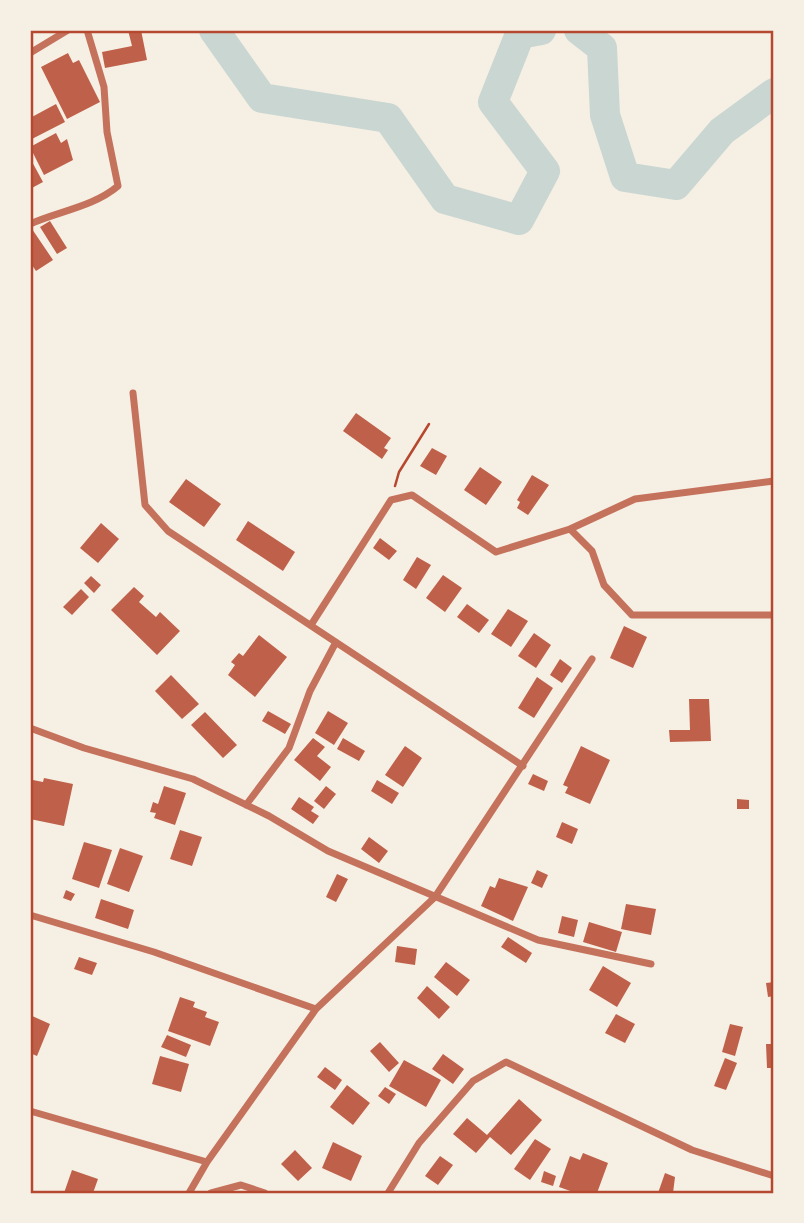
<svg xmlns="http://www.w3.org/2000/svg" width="804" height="1223" viewBox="0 0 804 1223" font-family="Merriweather,serif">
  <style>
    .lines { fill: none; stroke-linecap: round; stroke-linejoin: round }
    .river { stroke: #c9d6d2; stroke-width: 30 }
    .building { fill: #bf614a }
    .path { stroke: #b5482f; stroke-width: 2.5 }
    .minor { stroke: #c5725c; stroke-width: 7 }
    .neatline { fill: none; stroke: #b5482f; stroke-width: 2.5 }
  </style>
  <rect width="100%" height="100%" fill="#f6efe4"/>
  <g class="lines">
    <path class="river" d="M214,30L262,98L388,118L445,199L519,220L545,171L493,102L520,34L541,30
      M579,30L602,48L605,115L625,177L676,185L722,131L774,93"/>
  </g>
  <path class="building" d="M128,30H141L147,60L105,68L102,52L132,46Z
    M68,53L73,63L79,60L100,102L67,119L41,67Z
    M56,104L65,122L30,140V118Z
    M56,133L61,143L67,139L73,160L44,175L30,147Z
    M30,158L43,182L30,189Z
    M50,221L67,248L57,254L40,227Z
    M32,229L53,260L36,271L30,262Z
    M356,413L391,438L384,448L388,450L382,459L343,431Z
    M432,448L447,456L436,475L420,466Z
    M480,467L502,482L486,505L464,490Z
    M532,475L549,485L528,515L517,508L520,502L517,500Z
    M186,479L221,504L204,527L169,502Z
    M248,521L295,552L283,571L236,540Z
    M101,523L119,539L98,563L80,548Z
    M380,538L397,551L389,560L373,548Z
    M417,557L431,565L416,589L403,580Z
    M443,575L462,588L445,612L426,598Z
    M91,576L101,585L94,593L84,583Z
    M134,587L144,596L139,602L156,617L160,612L180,631L157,655L111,610Z
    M81,589L89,597L72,615L63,607Z
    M467,604L489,620L479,633L457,617Z
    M508,609L528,621L511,647L491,634Z
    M624,626L647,637L633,668L610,658Z
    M534,633L551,645L536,668L518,656Z
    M259,635L287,657L255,697L228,675L235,665L231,662L239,653L243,656Z
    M560,659L572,668L562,683L550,675Z
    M171,675L199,704L182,719L155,691Z
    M537,677L553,688L534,718L518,708Z
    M689,699H709L711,741L670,742L669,730H690Z
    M268,711L291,724L285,734L262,721Z
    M328,711L348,723L334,745L315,733Z
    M205,712L237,745L223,758L191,725Z
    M313,738L325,747L317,756L331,767L320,781L294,760Z
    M343,738L365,751L359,761L337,749Z
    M405,746L422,758L403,787L385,775Z
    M581,746L610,760L590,804L565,793L568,787L563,785Z
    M533,774L548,781L544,791L528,784Z
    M44,778L73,784L64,826L30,819L33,780L43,782Z
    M377,780L399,793L392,804L371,791Z
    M164,786L186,793L175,825L154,818L156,813L150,812L153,802L158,804Z
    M326,786L336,794L324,809L314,801Z
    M299,797L314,807L311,811L319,816L313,824L291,809Z
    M737,799L749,800V809H737Z
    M562,822L578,829L572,844L556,837Z
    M180,830L202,837L192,866L170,859Z
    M369,837L388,851L379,863L361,849Z
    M84,842L112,850L99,888L72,879Z
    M120,848L143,856L129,892L107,884Z
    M537,870L548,875L542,888L531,883Z
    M337,874L348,879L336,902L326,897Z
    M499,878L528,887L513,921L481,906L490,886L495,888Z
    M66,890L75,894L71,901L63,898Z
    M101,899L134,910L128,929L95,918Z
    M626,904L656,909L651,935L621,929Z
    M562,916L578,920L574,937L558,933Z
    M589,922L622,932L616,952L583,942Z
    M508,937L532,953L526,963L501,947Z
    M397,946L417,949L415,965L395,962Z
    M79,957L97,963L92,975L74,969Z
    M446,962L470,980L457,996L434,977Z
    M603,966L631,983L617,1007L589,990Z
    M774,982V996L768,997L766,983Z
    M427,986L450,1007L439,1019L417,998Z
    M180,997L195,1002L193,1007L207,1012L205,1017L219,1022L210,1046L168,1031Z
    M616,1014L635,1024L625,1043L605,1033Z
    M30,1015L50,1024L37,1056L30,1053Z
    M730,1024L743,1027L735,1056L722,1052Z
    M167,1035L191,1045L186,1057L161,1047Z
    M380,1042L399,1063L389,1072L370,1051Z
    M766,1044H774V1068H767Z
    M443,1054L464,1069L453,1084L432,1069Z
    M160,1056L189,1064L181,1092L152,1084Z
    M725,1058L737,1063L726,1090L714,1086Z
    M404,1060L441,1080L426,1107L389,1086Z
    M325,1067L342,1080L335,1090L317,1077Z
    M347,1085L370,1103L353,1125L330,1107Z
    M385,1087L396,1094L389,1104L378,1096Z
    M519,1099L542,1120L511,1155L490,1137L476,1153L453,1134L467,1118L487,1135Z
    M535,1139L551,1149L530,1180L514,1169Z
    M333,1142L362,1156L351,1181L322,1168Z
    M295,1150L312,1168L298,1181L281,1164Z
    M583,1153L608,1163L597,1193H576L559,1187L570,1156L580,1160Z
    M440,1156L453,1165L438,1185L425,1176Z
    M72,1170L98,1179L93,1193H64Z
    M544,1171L556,1176L553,1186L541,1182Z
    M665,1173L675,1177L673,1193H658Z"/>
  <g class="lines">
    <path class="path" d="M395,486L399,472L429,424"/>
    <path class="minor" d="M30,53L68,30
      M30,224C59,211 93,207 118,186L107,132L104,87L87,30
      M133,393L145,505L168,531L523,766
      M570,529L635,499L774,481
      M311,625L391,500L412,495L496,552L570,529L592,551L604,585L632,615H774
      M30,728L84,748L193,779L269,816L328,851L538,940L651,964
      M246,805L289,748L310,691L336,642
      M30,915L154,952L316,1009
      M30,1111L207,1162
      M189,1193L207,1162L316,1009L435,897L592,659
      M211,1193L241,1185L265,1193
      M388,1193L419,1143L473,1081L506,1062L692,1150L774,1176"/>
  </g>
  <rect width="804" height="1223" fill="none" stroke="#f6efe4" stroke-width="63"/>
  <rect x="32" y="32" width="740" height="1160" class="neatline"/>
</svg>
